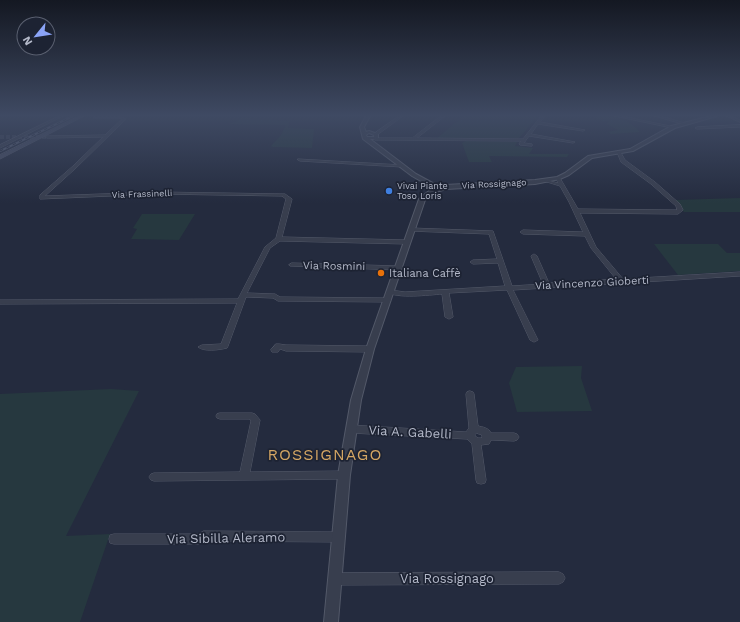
<svg xmlns="http://www.w3.org/2000/svg" width="740" height="622" viewBox="0 0 740 622" font-family="'Work Sans',sans-serif">
  <style>
    .green { fill: #26383f }
    .lines { fill: none; stroke-linecap: round; stroke-linejoin: round }
    .minor-tunnel { stroke: #3a4053; stroke-width: 4; stroke-dasharray: 4 2; stroke-linecap: butt }
    .minor-casing { stroke: #535969; stroke-width: 1 }
    .tertiary-casing { stroke: #535969; stroke-width: 2 }
    .secondary-casing { stroke: #535969; stroke-width: 1 }
    .minor { fill: #383e4e; fill-rule: evenodd }
    .tertiary { fill: #383e4e; fill-rule: evenodd }
    .secondary { fill: #464c61; fill-rule: evenodd }
    .rail-casing { stroke: #5a6175; stroke-width: 2 }
    .rail { stroke: #1d2333; stroke-width: 1; stroke-dasharray: 3.5; stroke-linecap: butt }
    .shop-dot { fill: #3f7fe0; stroke: #1d2333; stroke-width: 1.5 }
    .food-dot { fill: #e8710a; stroke: #1d2333; stroke-width: 1.5 }
    .labels { text-anchor: middle; dominant-baseline: central; stroke-width: 3.5; stroke-linejoin: round; paint-order: stroke }
    .far-street-label { font-size: 9px; fill: #b4b9c9; stroke: #1d2333 }
    .far-poi-label { font-size: 9px; fill: #b4b9c9; stroke: #1d2333; text-anchor: start }
    .street-label { font-size: 11px; fill: #b4b9c9; stroke: #1d2333 }
    .poi-label { font-size: 11px; fill: #b4b9c9; stroke: #1d2333; text-anchor: start }
    .near-street-label { font-size: 13px; fill: #b4b9c9; stroke: #1d2333 }
    .near-quarter-label { font-size: 16px; letter-spacing: 1px; fill: #d4a664; stroke: #1d2333 }
  </style>
  <rect width="100%" height="100%" fill="#242b3e"/>
  <path class="green" d="M464,116H538L519,138L436,139Z
    M603,116C620,116 628,120 640,132L611,134L608,132L618,130L607,124L609,121H603L594,117Z
    M242,118L290,121L288,128L314,129L312,148L273,147L271,146L281,135L286,125L230,124Z
    M466,141L517,142L515,146L533,148L529,154H569L567,157L489,156L492,162H469L462,143Z
    M740,198V212H684L675,200Z
    M142,214H195L179,240L131,239L137,229L133,228Z
    M654,244H718L727,253H740V271L678,275Z
    M582,366L581,378L592,411L517,412L509,383L516,367Z
    M111,389L139,391L66,536L110,534L80,622H0V394Z"/>
  <g class="lines">
    <path class="minor-tunnel" d="M0,137H47"/>
    <defs>
      <path id="minor" d="M59,116H63L0,148V145Z
        M94,116H118L126,119L76,168L45,196L158,192L285,194L292,199L282,237L407,240L410,242L407,244L280,241L270,248L247,293L275,294L280,297L388,298L391,300L388,302L278,301L273,298L246,297L228,346L227,348C219,350 204,352 198,347L202,345L221,344L237,303L0,304V300L238,299L265,247L276,238L286,199L282,196L158,194L40,199V195L73,166L103,137L47,138L45,137L47,136L105,135L122,119L118,118H94Z
        M399,116H403L377,135H375V133Z
        M441,116H445L417,138L523,139L541,116H545L540,122L585,130L583,131L538,124L531,134L575,142L573,143L529,136L524,143L532,144V146H531L520,145L519,144L521,141L375,140L373,139L375,138H412Z
        M615,116H621L675,127L673,128Z
        M655,116H660L685,123L683,124Z
        M727,116H731L740,120V122Z
        M740,125V127L697,129L695,128L697,127Z
        M618,151H620L625,160L655,182L680,204L683,210L678,214L580,213L596,247L623,279L740,272V276L513,290L538,340L534,342L530,340L507,290L449,293L453,317L449,319L445,317L442,294C429,295 397,299 387,292L390,290L405,292L505,286L498,263L473,264L470,262L473,260L497,259L489,234L409,231L408,230L411,228L493,231L512,286L543,284L531,256L534,254L537,256L549,283L616,279L591,248L585,236L523,234L520,232L523,230L583,232L569,202L560,186L544,181L546,180L558,183L556,178L558,177L560,178L578,209L677,210L676,206L651,184L621,162L617,152Z
        M298,159L402,165L404,166L402,167L300,161L298,160Z
        M292,263L399,266L402,268L399,270L290,266L289,265Z
        M276,344H279L286,345L370,346L374,349L370,352L286,351L280,349L278,352H272L271,350Z
        M470,391L473,392L474,394L478,426C483,427 489,428 491,433H514L517,434L519,437L517,440L514,441L491,440L489,444L481,445L486,480L485,483L481,484L477,483L476,480L472,444L467,439L351,433L348,431L346,429L348,427L351,425L466,432L469,428L466,394L467,392ZM476,433L482,435V438H478L475,436V434Z
        M220,413H252L255,414L260,420L250,472L344,471L347,472L349,475L347,478L344,479L154,481L151,480L149,477L151,474L154,473L240,472L251,421L250,419H220L217,418L216,416L217,414Z
        M204,531L339,532L343,533L344,537L343,541L339,542L205,541L199,544H114L110,543L109,539L110,535L114,534H198Z
        M559,572L563,574L565,578L563,582L559,584L335,585L331,583L329,579L331,575L335,573Z"/>
      <path id="tertiary" d="M366,116H370L364,127L366,132L369,131L378,134V139H370L416,174L440,187L445,185L535,180L557,177L565,173L588,156L630,149L671,126L711,116H717L675,128L633,151L592,158L569,175L560,179L535,184L446,189L433,193L425,200L374,349L361,400L350,475L338,622H324L338,475L351,400L366,349L419,199L429,191L435,189L412,176L363,139L360,127ZM369,133L374,135V137H367L366,135Z"/>
      <path id="secondary" d="M79,116H84L0,159V155Z"/>
    </defs>
    <use href="#minor" class="minor-casing"/>
    <use href="#tertiary" class="tertiary-casing"/>
    <use href="#secondary" class="secondary-casing"/>
    <use href="#minor" class="minor"/>
    <use href="#tertiary" class="tertiary"/>
    <use href="#secondary" class="secondary"/>
    <defs>
      <path id="rail" d="M0,151L73,116"/>
    </defs>
    <use href="#rail" class="rail-casing"/>
    <use href="#rail" class="rail"/>
  </g>
  <linearGradient id="sky" x2="0" y2="1"><stop stop-color="#141822"/><stop offset="0.57" stop-color="#3f4a63"/><stop offset="1" stop-color="#3f4a63" stop-opacity="0"/></linearGradient>
  <rect width="740" height="203" fill="url(#sky)"/>
  <circle class="shop-dot" cx="389" cy="191" r="4"/>
  <circle class="food-dot" cx="381" cy="273" r="4"/>
  <g class="labels">
    <g class="far-street-label">
      <text transform="translate(494 184) rotate(-3)">Via Rossignago</text>
      <text transform="translate(142 194) rotate(-2)">Via Frassinelli</text>
    </g>
    <g class="far-poi-label">
      <text x="397" y="186">Vivai Piante<tspan x="397" dy="10">Toso Loris</tspan></text>
    </g>
    <g class="street-label">
      <text transform="translate(334 266) rotate(1)">Via Rosmini</text>
      <text transform="translate(592 283) rotate(-3)">Via Vincenzo Gioberti</text>
    </g>
    <g class="poi-label">
      <text x="389" y="273">Italiana Caffè</text>
    </g>
    <g class="near-street-label">
      <text transform="translate(410 432) rotate(3)">Via A. Gabelli</text>
      <text transform="translate(226 538) rotate(-1)">Via Sibilla Aleramo</text>
      <text x="447" y="578">Via Rossignago</text>
    </g>
    <g class="near-quarter-label">
      <text x="325" y="454">ROSSIGNAGO</text>
    </g>
  </g>
  <g transform="translate(36 36) rotate(240)"><circle r="19" fill="#1d2333" stroke="#595f6f"/>
  <path d="M0-3L7 15L0 10L-7 15Z" fill="#8ba4f7"/>
  <text y="-6" font-size="11" font-weight="bold" text-anchor="middle" fill="#b4b9c9">N</text>
  </g>
</svg>
